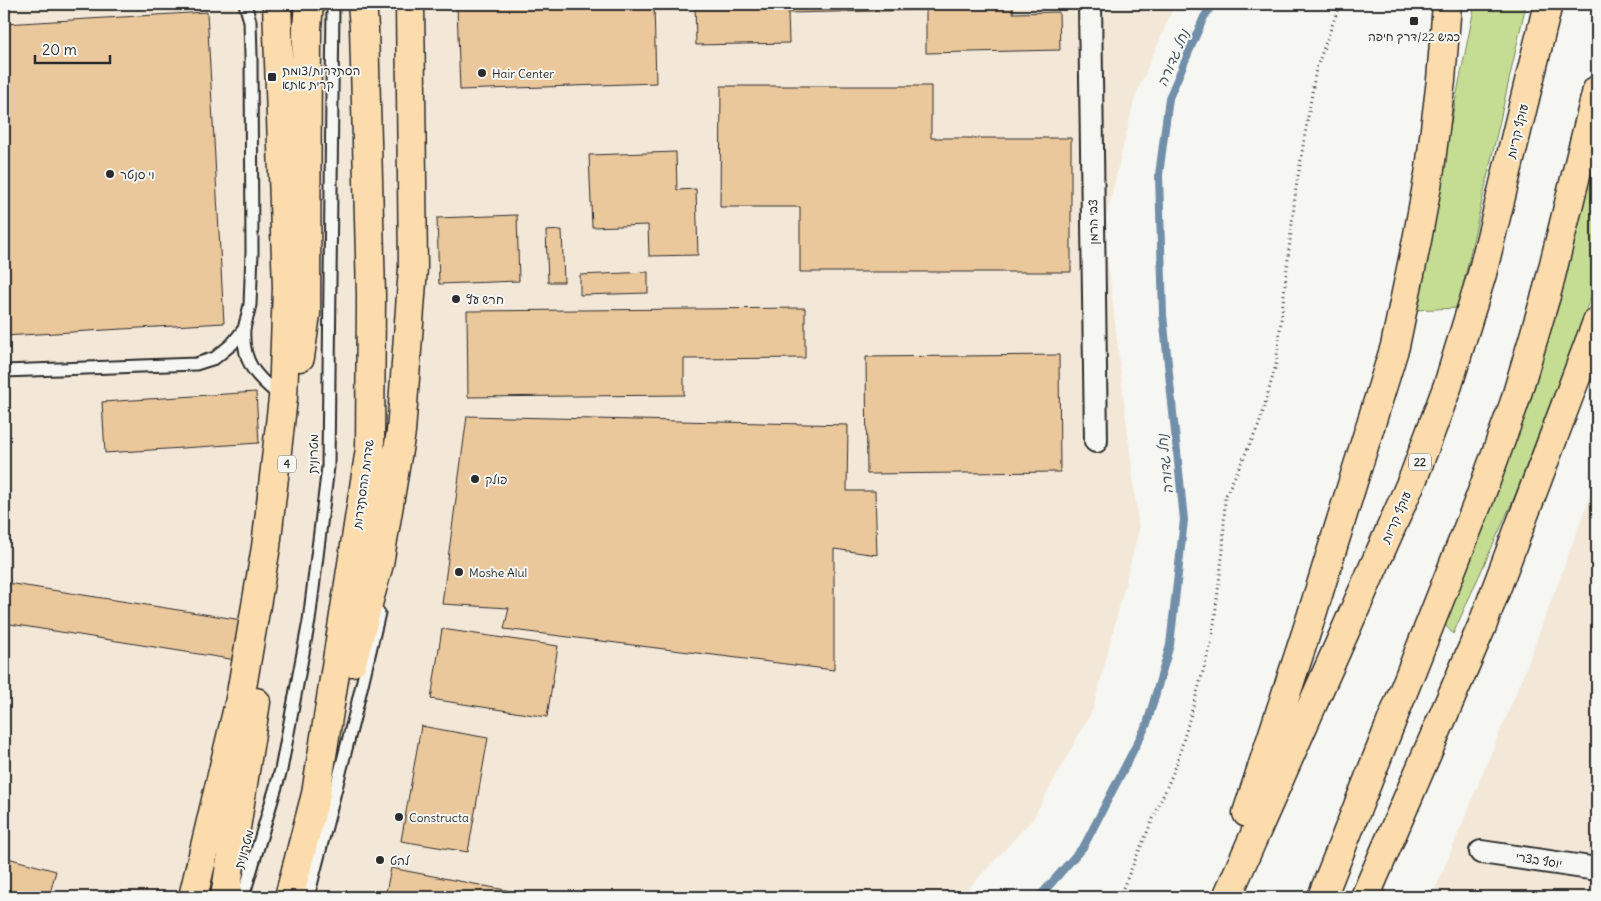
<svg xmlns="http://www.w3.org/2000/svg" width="1601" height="901" viewBox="0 0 1601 901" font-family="Delius,'Playpen Sans Hebrew',sans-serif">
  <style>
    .built { fill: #f3e8d8 }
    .green { fill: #c5dd93; stroke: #78845f }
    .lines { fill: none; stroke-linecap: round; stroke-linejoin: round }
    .stream { stroke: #718fa9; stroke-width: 8 }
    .building { fill: #ebc79c; stroke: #2b2b2b }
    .service-casing { stroke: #2b2b2b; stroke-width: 15 }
    .minor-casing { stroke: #2b2b2b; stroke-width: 26 }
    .trunk-casing { stroke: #2b2b2b; stroke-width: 31 }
    .motorway-casing { stroke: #2b2b2b; stroke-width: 31 }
    .path { stroke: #2b2b2b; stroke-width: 3; stroke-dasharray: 1 4; stroke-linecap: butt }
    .service { stroke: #f6f6f2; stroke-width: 11 }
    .minor { stroke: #f6f6f2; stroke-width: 22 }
    .trunk { stroke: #fcdcac; stroke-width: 28 }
    .motorway { stroke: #fcdcac; stroke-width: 28 }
    .poi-dot { fill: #2b2b2b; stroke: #f6f6f2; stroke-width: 2 }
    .labels { text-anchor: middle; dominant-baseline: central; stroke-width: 4; stroke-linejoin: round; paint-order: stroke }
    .shield { fill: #f6f6f2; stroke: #686867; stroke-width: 1 }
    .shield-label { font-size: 11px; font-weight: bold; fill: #2b2b2b }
    .poi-label { font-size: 12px; fill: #2b2b2b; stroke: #f6f6f2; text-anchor: start }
    .street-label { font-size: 12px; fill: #2b2b2b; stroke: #f6f6f2 }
    .water-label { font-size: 14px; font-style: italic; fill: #485560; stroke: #f6f6f2 }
  </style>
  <rect width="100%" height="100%" fill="#f6f6f2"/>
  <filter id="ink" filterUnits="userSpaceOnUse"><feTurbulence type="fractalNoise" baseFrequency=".02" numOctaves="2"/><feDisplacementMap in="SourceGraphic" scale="10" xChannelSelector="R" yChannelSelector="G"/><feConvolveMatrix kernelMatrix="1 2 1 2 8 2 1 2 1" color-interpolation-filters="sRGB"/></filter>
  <g filter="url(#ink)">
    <path class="built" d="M4,4H1175L1135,97L1104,227L1139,530L1093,709L1032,820L961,897H4Z
      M1597,478V897H1432L1527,666Z"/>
    <path class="green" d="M1475,4H1526L1458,308L1413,310Z
      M1597,139V281L1514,498L1453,634L1441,620Z"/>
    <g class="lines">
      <path class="stream" d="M1039,897L1084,846L1147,724L1170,645L1184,520L1163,315L1159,175L1169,98L1204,17L1213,4"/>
    </g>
    <path class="building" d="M550,4H654L656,83L460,90L457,7Z
      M695,4H1013V13L1059,12L1060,50L926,53V10L788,13L789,43L696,45Z
      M207,12L224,323L4,336V24Z
      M721,86H931V138H1071V272H800V207H720Z
      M676,152L677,190L696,189L698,255L649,256L648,225L592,227L589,155Z
      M517,215L519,281L439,284L437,218Z
      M562,230L564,282H548L546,231Z
      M648,272V293L580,295V275Z
      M805,308V358L684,359V395L468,397L467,311Z
      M1059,355L1060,472L867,474L866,357Z
      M256,392L259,443L105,453L102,402Z
      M467,416L848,425L847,491H875L877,555L834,549V670L504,629L509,608L442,604Z
      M7,583L242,620L236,660L4,623V601Z
      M442,629L558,646L547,717L431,699Z
      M421,726L488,738L468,852L401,841Z
      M4,857L56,871L49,897H4Z
      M391,868L542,897H385Z"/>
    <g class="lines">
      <defs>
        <path id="service" d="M244,329C242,362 255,376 280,396
          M4,371L196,364L215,358L232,344L244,329L250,305L252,252L251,56L250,21L245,4
          M243,897L281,770L309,621L328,467L333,4
          M308,897L355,714L379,613"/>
        <path id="minor" d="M1090,4L1096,441
          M1481,852L1597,869"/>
        <path id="trunk" d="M300,357L306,314L307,28L309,4
          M352,662L379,564L401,432L413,268L410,4
          M193,897L240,699L266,547L283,398L287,288L277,4
          M225,897L256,702
          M289,897L316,794L370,449L371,295L364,27L362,4"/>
        <path id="motorway" d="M1247,813L1308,627L1395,346L1417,240L1430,169L1441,80L1447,4
          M1227,897L1414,476L1448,385L1482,274L1548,4
          M1322,897L1479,500L1514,404L1547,292L1597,90
          M1365,897L1482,626L1597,322"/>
      </defs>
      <use href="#service" class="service-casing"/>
      <use href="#minor" class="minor-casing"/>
      <use href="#trunk" class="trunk-casing"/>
      <use href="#motorway" class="motorway-casing"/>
      <path class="path" d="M1119,897L1176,766L1212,640L1223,550L1225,497L1259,425L1276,365L1296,188L1316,69L1340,4"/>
      <use href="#service" class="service"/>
      <use href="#minor" class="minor"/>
      <use href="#trunk" class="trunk"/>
      <use href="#motorway" class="motorway"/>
    </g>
  </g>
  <g class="poi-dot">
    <rect x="1409" y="16" width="10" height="10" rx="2.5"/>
    <circle cx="482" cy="73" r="5"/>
    <rect x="267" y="72" width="10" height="10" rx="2.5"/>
    <circle cx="110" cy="174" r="5"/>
    <circle cx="456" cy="299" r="5"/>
    <circle cx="475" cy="479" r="5"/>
    <circle cx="459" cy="572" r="5"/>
    <circle cx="399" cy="817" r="5"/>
    <circle cx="380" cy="860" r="5"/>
  </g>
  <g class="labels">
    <g class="shield">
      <rect x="1409" y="453.5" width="22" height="17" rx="4"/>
      <rect x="278" y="455.5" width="18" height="17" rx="4"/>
    </g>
    <g class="shield-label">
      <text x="1420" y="462">22</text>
      <text x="287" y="464">4</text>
    </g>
    <g class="poi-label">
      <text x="1414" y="36" text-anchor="middle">כביש 22/דרך חיפה</text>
      <text x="282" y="70">הסתדרות/צומת<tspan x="282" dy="14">קרית אתא</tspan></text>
      <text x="492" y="73">Hair Center</text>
      <text x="120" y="174">וי סנטר</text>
      <text x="466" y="299">חרש עץ</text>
      <text x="485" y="479">פולק</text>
      <text x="469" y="572">Moshe Alul</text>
      <text x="409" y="817">Constructa</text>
      <text x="390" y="860">להט</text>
    </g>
    <g class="street-label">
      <text transform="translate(1517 131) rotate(-76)">עוקף קריות</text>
      <text transform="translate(1093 222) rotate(-91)">צבי הרמן</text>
      <text transform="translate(313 454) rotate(-88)">מטרונית</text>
      <text transform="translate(363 484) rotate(-82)">שדרות ההסתדרות</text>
      <text transform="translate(1396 517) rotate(-66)">עוקף קריות</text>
      <text transform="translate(244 849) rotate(-73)">מטרונית</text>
      <text transform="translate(1539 860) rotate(9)">יוסף בצרי</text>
    </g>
    <g class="water-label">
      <text transform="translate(1173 58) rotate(-67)">נחל גדורה</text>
      <text transform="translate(1165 464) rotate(-96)">נחל גדורה</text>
    </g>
  </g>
  <rect width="1601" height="901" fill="none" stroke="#f6f6f2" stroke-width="20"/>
  <rect x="10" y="10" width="1581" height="881" fill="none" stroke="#2b2b2b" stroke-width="2" filter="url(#ink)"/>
  <path d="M35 55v8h75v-8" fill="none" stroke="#2b2b2b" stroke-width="2.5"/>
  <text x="42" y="55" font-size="15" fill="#2b2b2b" stroke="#f6f6f2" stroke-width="4" paint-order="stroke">20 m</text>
</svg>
